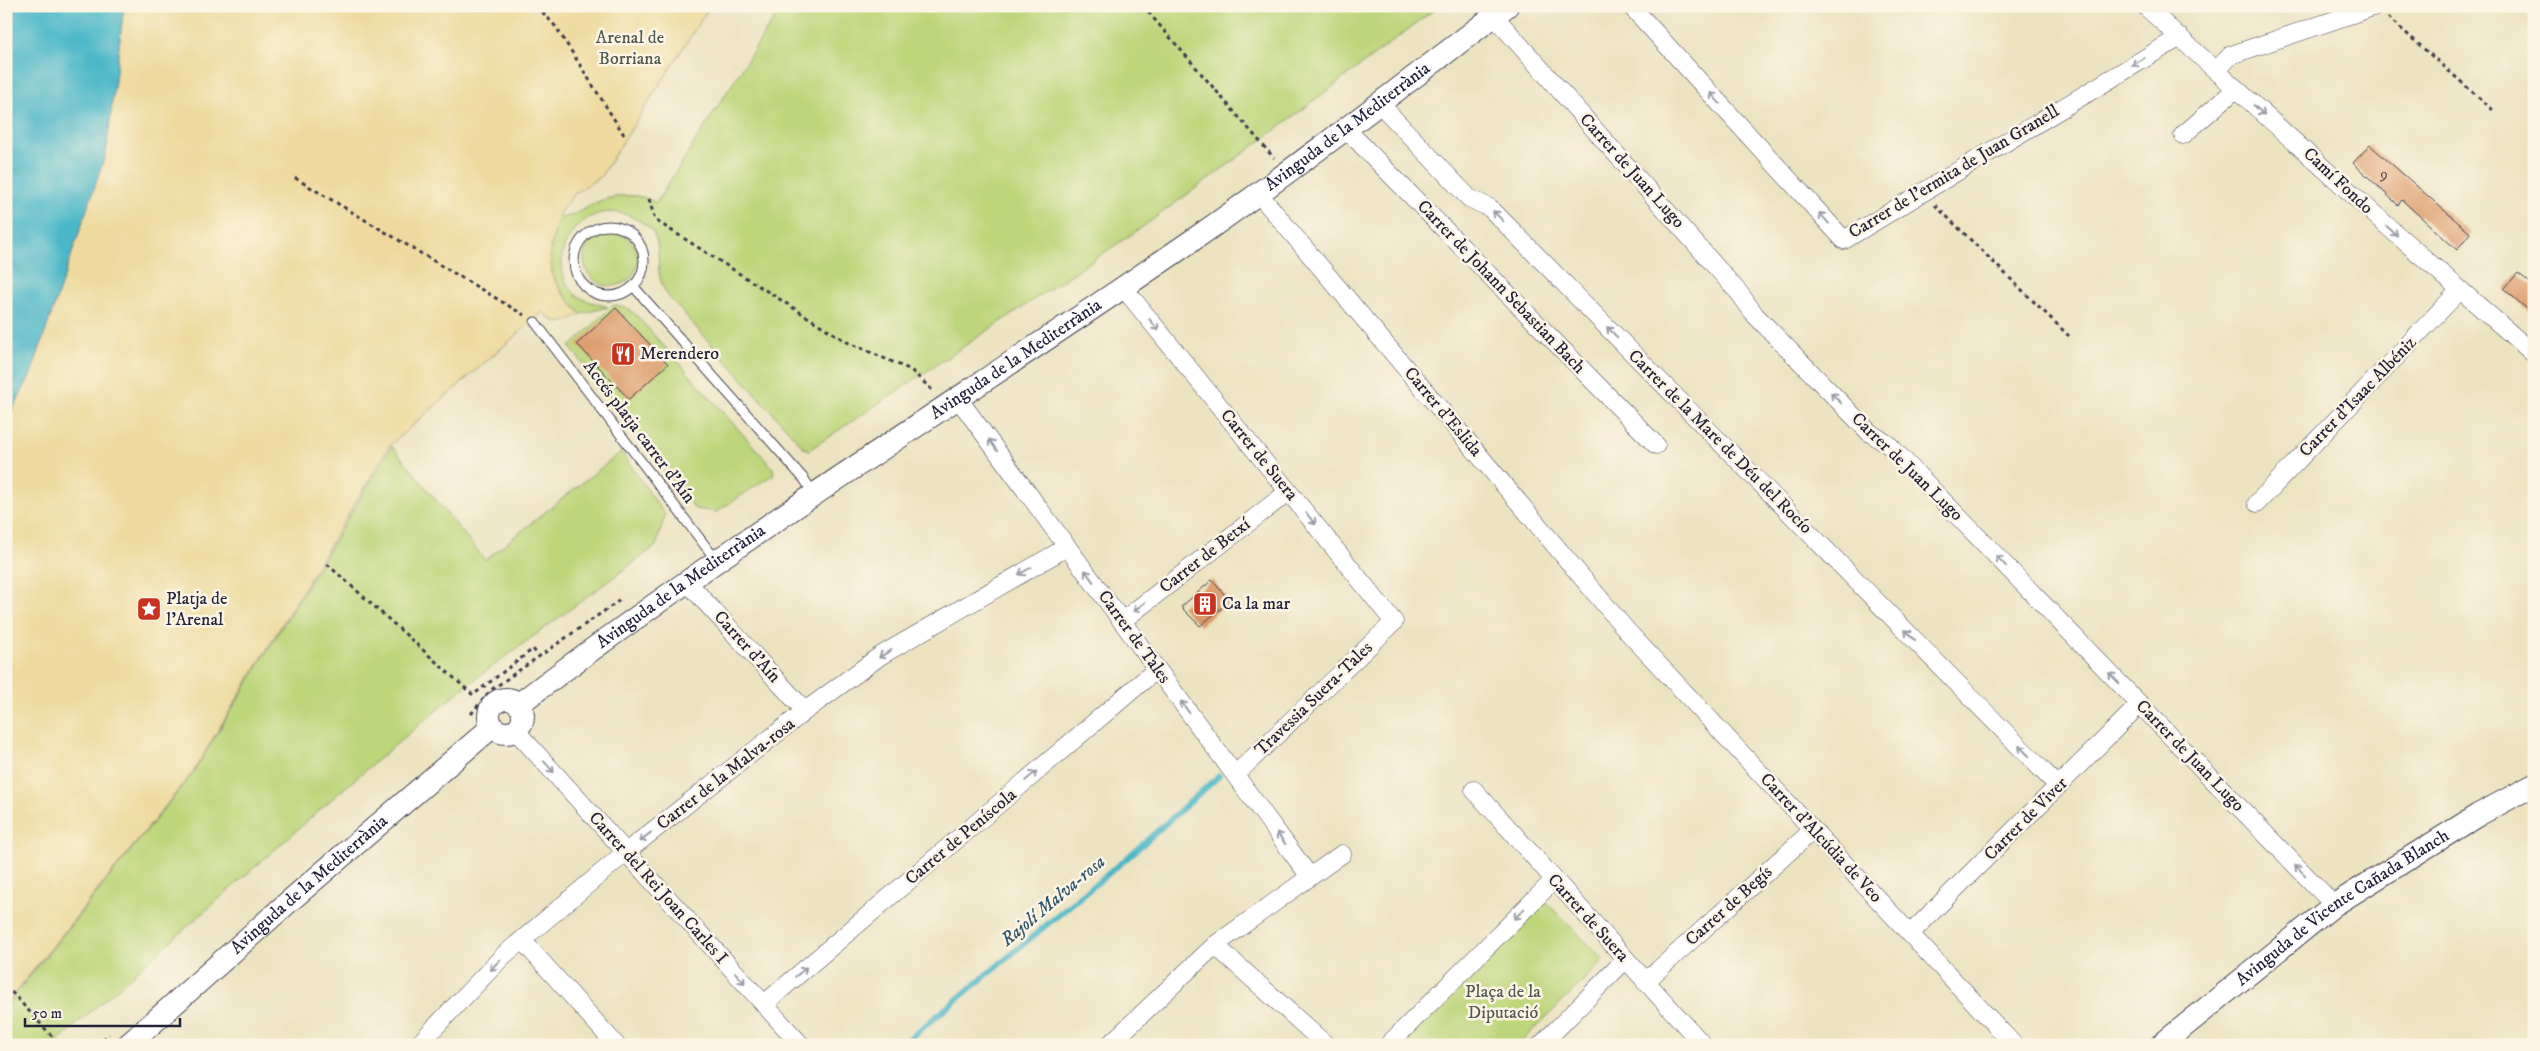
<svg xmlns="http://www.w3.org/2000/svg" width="2540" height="1051" viewBox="0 0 2540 1051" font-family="'IM FELL DW Pica',serif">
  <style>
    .green { fill: #bdd67a; stroke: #707c5a }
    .sand { fill: #eeda9e; stroke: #887e6c }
    .water { fill: #4cb7c8; stroke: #376c82 }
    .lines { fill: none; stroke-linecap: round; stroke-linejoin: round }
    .stream { stroke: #4cb7c8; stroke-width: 6 }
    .building { fill: #dc9967 }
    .service-casing { stroke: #403f4f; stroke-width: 11 }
    .minor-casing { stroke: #403f4f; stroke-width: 19 }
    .tertiary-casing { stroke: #403f4f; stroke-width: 24 }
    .path { stroke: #403f4f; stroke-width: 3; stroke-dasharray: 4 4; stroke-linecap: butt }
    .service { stroke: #fff; stroke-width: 9 }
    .minor { stroke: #fff; stroke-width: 18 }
    .tertiary { stroke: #fff; stroke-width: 22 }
    .oneway { stroke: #9c9ca7 }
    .labels { text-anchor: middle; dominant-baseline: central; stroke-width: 5; stroke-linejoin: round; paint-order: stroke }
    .number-label { font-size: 15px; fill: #504046 }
    .park-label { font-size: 18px; fill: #50584e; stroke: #fcf5e5 }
    .street-label { font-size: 18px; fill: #22223b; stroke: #fcf5e5 }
    .poi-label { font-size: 18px; fill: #22223b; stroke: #fcf5e5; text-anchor: start }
    .water-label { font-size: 19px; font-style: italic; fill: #31566c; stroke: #fcf5e5 }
  </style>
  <rect width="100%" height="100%" fill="#fcf5e5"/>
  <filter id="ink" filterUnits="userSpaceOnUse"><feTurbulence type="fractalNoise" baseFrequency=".02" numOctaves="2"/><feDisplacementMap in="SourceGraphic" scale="10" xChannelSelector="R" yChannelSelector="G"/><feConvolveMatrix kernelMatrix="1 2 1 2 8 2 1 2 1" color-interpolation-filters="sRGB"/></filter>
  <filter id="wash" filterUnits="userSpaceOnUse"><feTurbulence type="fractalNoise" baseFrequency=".0096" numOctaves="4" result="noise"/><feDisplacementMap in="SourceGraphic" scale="20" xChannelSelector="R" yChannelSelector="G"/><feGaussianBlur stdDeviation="1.12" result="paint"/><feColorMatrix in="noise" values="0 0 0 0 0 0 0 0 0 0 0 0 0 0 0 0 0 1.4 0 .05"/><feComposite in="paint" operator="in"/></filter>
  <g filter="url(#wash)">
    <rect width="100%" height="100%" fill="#ece3c1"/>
    <path class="green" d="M782,6H1439L1266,137L1141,228L809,450L804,448L668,296C651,271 665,251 652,231C647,224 637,220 630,216C580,196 542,258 573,292C581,301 596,303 608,307L581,314C550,282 542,261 559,218C572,217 580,211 591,205C610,195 638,191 656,203Z
      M584 259a27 27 0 1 1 54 0a27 27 0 1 1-54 0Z
      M614,305L626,307L636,315L773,468L774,474L716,512L695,509L570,347Z
      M392,446L485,560L621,452L665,515L656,546L462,689L356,778L53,1045H6V1006L193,773Z
      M1546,902L1604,960L1518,1045H1401Z"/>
    <path class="sand" d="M124,6H710L601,176L574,194L560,212L550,248L552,275L563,294L581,314C562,324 559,327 543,312L390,445L193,772L6,1004V422L31,374L106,153Z"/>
    <path class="water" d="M6,6H124L106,153L31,374L6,422Z"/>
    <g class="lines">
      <path class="stream" d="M902,1045L1126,859L1219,776"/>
    </g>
    <g id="blocks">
      <path class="building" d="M2370,145L2470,233L2457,250L2402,200L2398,205L2353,163Z
        M2518,273L2534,286V315L2504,289Z
        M616,308L668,364L629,399L577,344Z
        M1212,580L1230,601L1200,626L1181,607Z"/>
    </g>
  </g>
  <g filter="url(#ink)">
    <use href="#blocks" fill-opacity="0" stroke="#403f4f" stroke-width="1"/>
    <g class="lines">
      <defs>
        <path id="service" d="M574 261a35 35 0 1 1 70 0a35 35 0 1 1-70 0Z
          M634,287L804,479L814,494
          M535,322L716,560"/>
        <path id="minor" d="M1631,6L1844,240L2180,37
          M2145,6L2395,233L2534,354
          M1494,16L1740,294L1755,315L1869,432L1890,446L2334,905
          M2216,71L2231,55L2376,6
          M1379,103L1469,198L1490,208L2058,786
          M1346,129L1656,445
          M2183,135L2236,89
          M1258,193L1628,632L2014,1045
          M1123,287L1394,622L1235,775
          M957,397L1310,877
          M2257,503L2459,291
          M688,583L805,711
          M1122,621L1288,492
          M516,731L801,1045
          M1474,790L1703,1045
          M1911,933L2140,704
          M522,940L616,1045
          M1215,945L1326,1045
          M1645,982L1813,830
          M764,1004L1157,669
          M418,1045L504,955L626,852L805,711L880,656L1067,547
          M1109,1045L1215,945L1342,854
          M1388,1045L1554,880
          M1541,1045L1625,960"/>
        <g id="tertiary">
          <circle cx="506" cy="716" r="17"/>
          <path id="s1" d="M519,704C735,540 966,396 1190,242C1298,167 1402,86 1507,6"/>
          <path id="s2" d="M128,1045L285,905L492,727"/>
          <path id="s3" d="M2161,1045L2334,905L2478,815L2534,785"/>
        </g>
      </defs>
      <use href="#service" class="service-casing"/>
      <use href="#minor" class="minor-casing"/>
      <use href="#tertiary" class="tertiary-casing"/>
      <path class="path" d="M537,6L556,27L626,138
        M1143,6L1274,158
        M2388,17L2494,111
        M295,178L524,315
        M649,199L655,220L847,342L911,370L932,390
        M1935,205L2069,336
        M327,564L473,695L533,649L539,657
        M471,714L491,690L620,600
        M6,986L60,1045
        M97,1045L109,1034"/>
      <use href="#service" class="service"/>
      <use href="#minor" class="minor"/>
      <use href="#tertiary" class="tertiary"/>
    </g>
    <defs><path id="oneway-shaft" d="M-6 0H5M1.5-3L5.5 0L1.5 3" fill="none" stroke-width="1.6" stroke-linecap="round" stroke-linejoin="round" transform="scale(1.25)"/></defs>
    <g class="oneway">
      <use href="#oneway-shaft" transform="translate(2138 62) rotate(149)"/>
      <use href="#oneway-shaft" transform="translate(1715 98) rotate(-132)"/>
      <use href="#oneway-shaft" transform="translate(2259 110) rotate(42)"/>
      <use href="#oneway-shaft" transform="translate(1498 216) rotate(-135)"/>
      <use href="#oneway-shaft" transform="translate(1824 218) rotate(-132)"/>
      <use href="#oneway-shaft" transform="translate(2392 231) rotate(42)"/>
      <use href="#oneway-shaft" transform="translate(1154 325) rotate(51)"/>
      <use href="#oneway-shaft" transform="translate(1612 332) rotate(-135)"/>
      <use href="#oneway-shaft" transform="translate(1836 398) rotate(-134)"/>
      <use href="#oneway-shaft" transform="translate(993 445) rotate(-126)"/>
      <use href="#oneway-shaft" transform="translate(1311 519) rotate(51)"/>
      <use href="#oneway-shaft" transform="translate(2001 561) rotate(-134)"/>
      <use href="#oneway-shaft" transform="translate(1025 571) rotate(150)"/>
      <use href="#oneway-shaft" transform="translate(1089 576) rotate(-126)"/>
      <use href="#oneway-shaft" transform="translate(1139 607) rotate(142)"/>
      <use href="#oneway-shaft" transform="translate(1910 635) rotate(-135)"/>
      <use href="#oneway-shaft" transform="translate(885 654) rotate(149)"/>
      <use href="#oneway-shaft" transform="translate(2114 678) rotate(-134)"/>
      <use href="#oneway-shaft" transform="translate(1185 707) rotate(-126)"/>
      <use href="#oneway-shaft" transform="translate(2024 751) rotate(-135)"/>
      <use href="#oneway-shaft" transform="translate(549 767) rotate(48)"/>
      <use href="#oneway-shaft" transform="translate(1031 776) rotate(-40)"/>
      <use href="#oneway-shaft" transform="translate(645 837) rotate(142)"/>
      <use href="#oneway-shaft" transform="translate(1281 838) rotate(-126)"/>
      <use href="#oneway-shaft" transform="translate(2300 870) rotate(-134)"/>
      <use href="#oneway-shaft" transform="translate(1519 914) rotate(135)"/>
      <use href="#oneway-shaft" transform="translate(495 965) rotate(134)"/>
      <use href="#oneway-shaft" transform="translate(801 972) rotate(-40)"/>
      <use href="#oneway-shaft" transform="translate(740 978) rotate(48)"/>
    </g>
  </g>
  <defs>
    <symbol id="restaurant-square" viewBox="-11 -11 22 22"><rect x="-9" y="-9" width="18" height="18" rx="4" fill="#c8321e" stroke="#fcf5e5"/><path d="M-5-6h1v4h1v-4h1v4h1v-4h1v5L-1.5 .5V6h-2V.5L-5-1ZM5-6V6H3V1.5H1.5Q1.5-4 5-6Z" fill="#fff"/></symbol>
    <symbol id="building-square" viewBox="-11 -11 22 22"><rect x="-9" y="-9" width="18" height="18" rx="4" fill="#c8321e" stroke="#fcf5e5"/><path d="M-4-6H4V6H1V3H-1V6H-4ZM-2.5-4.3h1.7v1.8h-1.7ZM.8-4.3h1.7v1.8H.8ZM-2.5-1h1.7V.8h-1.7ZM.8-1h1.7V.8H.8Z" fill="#fff"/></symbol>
    <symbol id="sight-square" viewBox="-11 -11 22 22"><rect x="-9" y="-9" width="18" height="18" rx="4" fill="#c8321e" stroke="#fcf5e5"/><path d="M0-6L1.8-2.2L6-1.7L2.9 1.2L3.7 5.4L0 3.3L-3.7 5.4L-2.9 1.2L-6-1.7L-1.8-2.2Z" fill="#fff"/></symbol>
  </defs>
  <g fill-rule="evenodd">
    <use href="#restaurant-square" x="609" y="340" width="28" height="28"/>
    <use href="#building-square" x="1191" y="590" width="28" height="28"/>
    <use href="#sight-square" x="135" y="595" width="28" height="28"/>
  </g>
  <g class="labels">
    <g class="number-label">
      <text x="2384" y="174">9</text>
    </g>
    <g class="park-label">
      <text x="630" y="38">Arenal de<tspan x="630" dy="21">Borriana</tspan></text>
      <text x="1503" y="992">Plaça de la<tspan x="1503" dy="21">Diputació</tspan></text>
    </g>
    <g class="street-label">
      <text stroke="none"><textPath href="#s1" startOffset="1010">Avinguda de la Mediterrània</textPath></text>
      <text transform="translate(1632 171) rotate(48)">Carrer de Juan Lugo</text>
      <text transform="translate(1954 172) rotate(-31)">Carrer de l'ermita de Juan Granell</text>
      <text transform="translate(2338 181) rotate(43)">Camí Fondo</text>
      <text transform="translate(1501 287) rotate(46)">Carrer de Johann Sebastian Bach</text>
      <text stroke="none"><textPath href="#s1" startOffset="605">Avinguda de la Mediterrània</textPath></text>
      <text transform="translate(2358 397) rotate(-46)">Carrer d'Isaac Albéniz</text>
      <text transform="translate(1443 412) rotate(50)">Carrer d'Eslida</text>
      <text transform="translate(639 432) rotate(53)">Accés platja carrer d'Aín</text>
      <text transform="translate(1720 442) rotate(45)">Carrer de la Mare de Déu del Rocío</text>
      <text transform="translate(1259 455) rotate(51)">Carrer de Suera</text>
      <text transform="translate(1907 467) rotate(44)">Carrer de Juan Lugo</text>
      <text transform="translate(1205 556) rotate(-38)">Carrer de Betxí</text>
      <text stroke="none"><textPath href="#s1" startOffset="200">Avinguda de la Mediterrània</textPath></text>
      <text transform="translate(1134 637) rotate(54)">Carrer de Tales</text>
      <text transform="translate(747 647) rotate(48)">Carrer d'Aín</text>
      <text transform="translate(1314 699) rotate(-44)">Travessia Suera-Tales</text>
      <text transform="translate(2190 756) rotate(46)">Carrer de Juan Lugo</text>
      <text transform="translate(726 774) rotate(-38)">Carrer de la Malva-rosa</text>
      <text transform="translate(2026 819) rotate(-45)">Carrer de Viver</text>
      <text transform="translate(961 837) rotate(-40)">Carrer de Peníscola</text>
      <text transform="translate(1821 838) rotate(47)">Carrer d'Alcúdia de Veo</text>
      <text stroke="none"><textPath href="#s2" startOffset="242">Avinguda de la Mediterrània</textPath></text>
      <text transform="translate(658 888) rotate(48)">Carrer del Rei Joan Carles I</text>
      <text transform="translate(1729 906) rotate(-42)">Carrer de Begís</text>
      <text stroke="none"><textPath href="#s3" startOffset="228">Avinguda de Vicente Cañada Blanch</textPath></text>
      <text transform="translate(1588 918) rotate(48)">Carrer de Suera</text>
    </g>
    <g class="poi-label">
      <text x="640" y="354">Merendero</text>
      <text x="166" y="599">Platja de<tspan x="166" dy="21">l'Arenal</tspan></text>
      <text x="1222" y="604">Ca la mar</text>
    </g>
    <g class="water-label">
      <text transform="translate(1053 901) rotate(-40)">Rajolí Malva-rosa</text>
    </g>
  </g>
  <rect width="2540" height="1051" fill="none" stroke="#fcf5e5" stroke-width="25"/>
  <path d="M25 1018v8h155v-8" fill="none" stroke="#22223b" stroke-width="2.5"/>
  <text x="32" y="1018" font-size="15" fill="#22223b" stroke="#fcf5e5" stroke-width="4" paint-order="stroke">50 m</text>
</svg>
